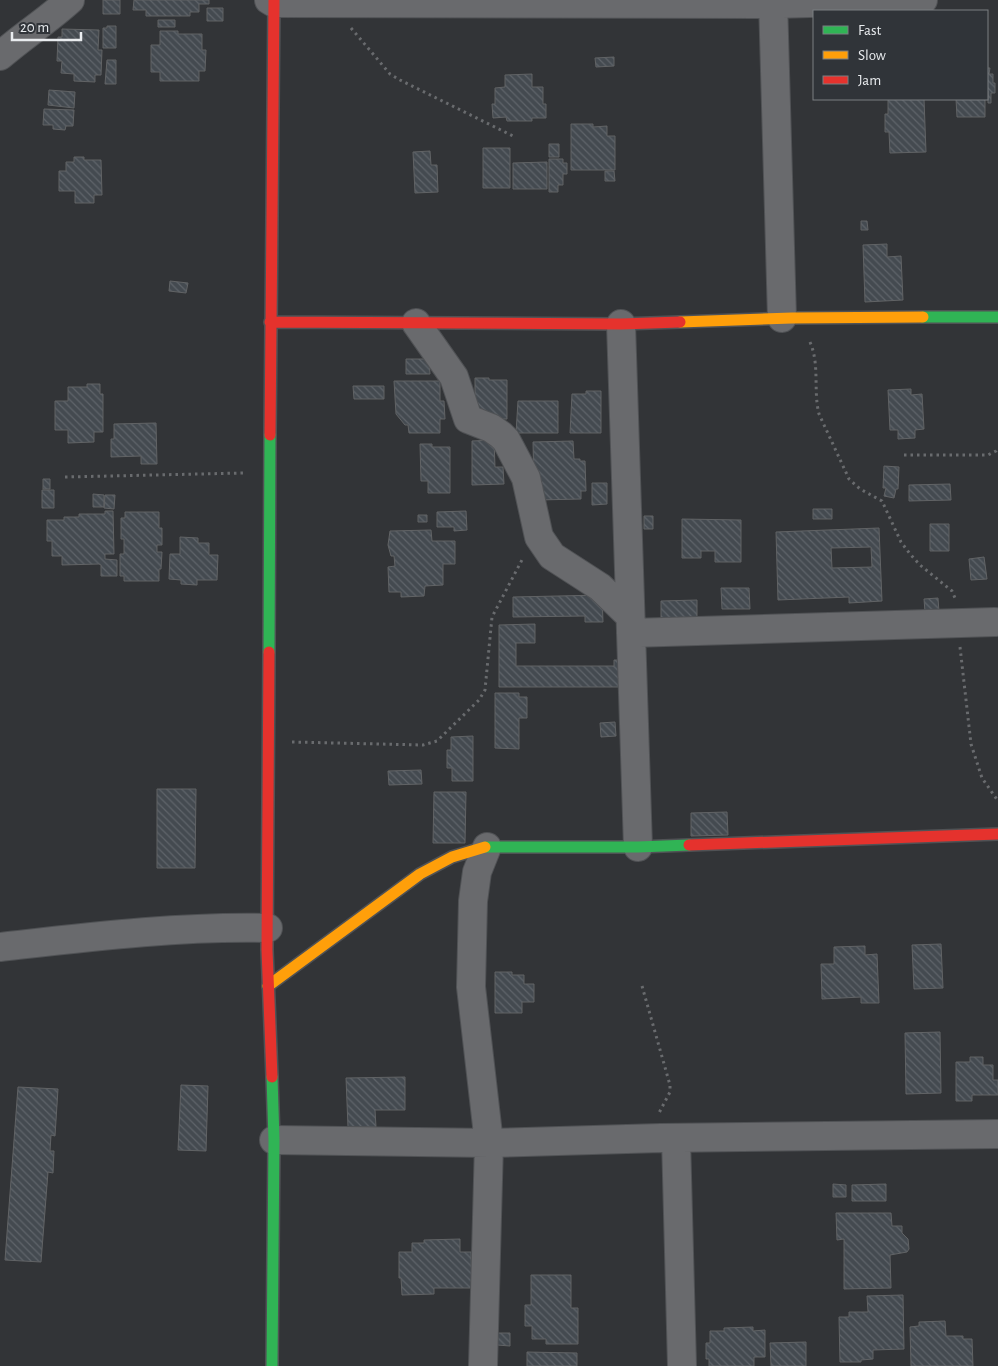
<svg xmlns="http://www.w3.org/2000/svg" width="998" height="1366" viewBox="0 0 998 1366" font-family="'Alegreya Sans',sans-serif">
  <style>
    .building { fill: url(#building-back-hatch); stroke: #616365; fill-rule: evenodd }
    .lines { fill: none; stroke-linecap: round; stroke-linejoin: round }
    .street-casing { stroke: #505255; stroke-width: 30 }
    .fast-casing { stroke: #505255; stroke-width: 14 }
    .slow-casing { stroke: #505255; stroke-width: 14 }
    .jam-casing { stroke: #505255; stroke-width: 14 }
    .path { stroke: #696b6e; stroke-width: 3; stroke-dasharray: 2.5 4; stroke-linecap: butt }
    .street { stroke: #696a6d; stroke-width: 28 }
    .fast { stroke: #30b455; stroke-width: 11 }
    .slow { stroke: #ff9f0a; stroke-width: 11 }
    .jam { stroke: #e5322d; stroke-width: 11 }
  </style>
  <defs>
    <pattern id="building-back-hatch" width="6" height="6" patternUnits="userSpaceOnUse" patternTransform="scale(1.25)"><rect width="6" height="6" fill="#444a50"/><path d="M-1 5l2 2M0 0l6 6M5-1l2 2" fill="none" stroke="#5f646a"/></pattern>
  </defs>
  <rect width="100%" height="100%" fill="#323437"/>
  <path class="building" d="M103,0H120V14H103Z
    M134,0H209V4H199V12H190V16H146V10H133Z
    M207,8H223V21H207Z
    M158,20H175V27H158Z
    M107,26H116V48H103V28H107Z
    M62,29L99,30L98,50H102L101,75H95V82L74,81V74L61,73L62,61H57L58,37H62Z
    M160,31H178V34H202V50H206L205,71H199V81H160V72H151V45H160Z
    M614,57V66L596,67L595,58Z
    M107,60H116V84H105Z
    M987,68H990L989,74H993V83H995V93H991V103H988V91H987Z
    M532,74V87H543V104H546V118H532V121H507L506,117L493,118L492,104H495V88L505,87V75Z
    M49,90L75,92L74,108L48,105Z
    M888,99H924L926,152L890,153L889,132H885V114H888Z
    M956,99H985V117H957Z
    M44,109L74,110L73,126H66L65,130L53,129V125H43Z
    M571,124H593V127L607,126V136H615V170H571Z
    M549,144H559V157H549Z
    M483,148H510V188H483Z
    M430,151L431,165H437L438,192L415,193L413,152Z
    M74,157H84V160H101L102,195H94V203H75V191H59V171H66V162H74Z
    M549,159H563V163H567V174H563V185H558V192H549Z
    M547,162V189H513V163Z
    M605,171H614L615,181H605Z
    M861,221H867L868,230H861Z
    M887,244V257L901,256L903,300L865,302L863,245Z
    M170,281L188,283L186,293L169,291Z
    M406,359H429L430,374H406Z
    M475,378H489V380H507V419H475Z
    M394,381H440V401H444L445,419H440V433H409L408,425H405L396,414Z
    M87,384H100V394H103V432H94V442L68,443V430H55V401H68V387H87Z
    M353,386H384V399H354Z
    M911,389V395L922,394L924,429L915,430V438L898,439V430H890L888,390Z
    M586,391H601V433H570L572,394H586Z
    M518,401H558V433H516Z
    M156,423L157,464H141V456L111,457V439H114V424Z
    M494,440L495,467H503L504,484L472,485V441Z
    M573,441L574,459H580V461H585L586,491H581V499L538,500L534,487L533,442Z
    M420,444H432V447H450V493H428V481H421Z
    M884,466L899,467L898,489H896L894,498L884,496L886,488H883Z
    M43,479H50V489H43Z
    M592,483H607V504L592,505Z
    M950,484L951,500L909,501V485Z
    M42,490H54V508H42Z
    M93,494L104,495V507H93Z
    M105,495H115L114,509L104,508Z
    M813,509H832V519H813Z
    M105,511H113L114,554H105V559L117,560V576H101V565L99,564L62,565V556H52V541H47V520H64V517H79V514H105Z
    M466,511L467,530L454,531V527H437V512Z
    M125,512H159V528H162V545H157V552H162L161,569H159V581H124V576H120V554H124V539H121V518H125Z
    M418,515H427V522H418Z
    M644,516H653V529H644Z
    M682,519L741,520V562H715V551H701V558H682Z
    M930,524H949V551H930Z
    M879,528L882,601L849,603V597L778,600L776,532ZM871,547L872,567L832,568L831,548Z
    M431,530L432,541H455V564H443V585L425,586L424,596L401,597V592H389L388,567L395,566L394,556H391L388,545L390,531Z
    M180,537L198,538V543H209V555H218L217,580H197V585L181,584V580L169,579L170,554H180Z
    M984,557L987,579L971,580L969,559Z
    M721,588H749L750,609H722Z
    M602,595L603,622H585V616L513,617V597Z
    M938,598L939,612H925L924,599Z
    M697,600V619L661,620V601Z
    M535,624V643H516V666H614V660H629V687H499V625Z
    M495,693H519V697H527V718H519V749L495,748Z
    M615,722L616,736L601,737L600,723Z
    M473,736V781H452V768H447V750H451V737Z
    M421,770L422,784L389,785L388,771Z
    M157,789H196L195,868H157Z
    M434,792H466L465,843H433Z
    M727,812L728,835L691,836V813Z
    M941,944L943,988L914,989L912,945Z
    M865,946V955L877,954L879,1003H861V997L822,999L821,964H834V947Z
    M495,972H512V975H524V984H534V1002H522V1013H495Z
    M940,1032L941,1093L906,1094L905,1033Z
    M970,1057H983V1065H993V1080H998V1095H972V1101H956V1062H970Z
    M405,1077V1110H375L376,1127H348L346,1078Z
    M181,1085L208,1086L206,1151L178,1150Z
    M18,1087L58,1089L55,1136L51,1135L50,1151H54L53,1173L48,1172L41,1262L5,1260Z
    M833,1184L846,1185V1197H833Z
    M886,1184V1201H852V1185Z
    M836,1213H891L892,1226H902V1233L908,1239L909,1249L907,1252L890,1255L891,1288L844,1289V1239L837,1240Z
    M460,1239V1252H471L472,1288H434V1294L402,1295L401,1278H399V1252H412V1243H424V1240Z
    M531,1275H571V1308H578V1344H546V1339H532V1326H525V1305H531Z
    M903,1295L904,1349L873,1350V1359L861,1360V1362H840L839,1317H849V1312H868L867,1296Z
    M945,1321L946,1336H963V1339H972L973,1366H911L910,1327L919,1326V1322Z
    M753,1327V1331L765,1330V1357H754V1366H709V1359H706V1343H710V1331H724V1328Z
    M497,1333H510V1346L497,1345Z
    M806,1342V1366H771L770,1343Z
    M527,1352L577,1353V1366H527Z"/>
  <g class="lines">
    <defs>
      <path id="street" d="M269,0L274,3L773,4L923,0
        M773,0L782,318
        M0,56C23,36 48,20 70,0
        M416,323L454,377L468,419L491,428L501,435L506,440L526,478L539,537L552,556L600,587L630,616
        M621,324L638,847
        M631,633L995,622
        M0,947C89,937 178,926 268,928
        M676,1138L682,1366
        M274,1140L489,1143L661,1138L998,1134
        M483,1366L489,1143L471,987L473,901L477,872L487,847"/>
      <path id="fast" d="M923,317H998
        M269,652L270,435
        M485,847H638L689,845
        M272,1077L274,1140L272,1366"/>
      <path id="slow" d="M680,322L792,318L923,317
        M268,986L420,874L452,857L485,847"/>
      <path id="jam" d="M270,322L621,324L680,322
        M270,435L274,0
        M269,652L267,950L272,1077
        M689,845L998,834"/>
    </defs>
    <use href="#street" class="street-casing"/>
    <use href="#fast" class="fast-casing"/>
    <use href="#slow" class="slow-casing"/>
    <use href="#jam" class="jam-casing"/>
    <path class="path" d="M351,28L390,74L400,80L515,137
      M810,342C820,365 813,390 819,414L849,479L860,489L882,501L901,542L910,554L920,565L952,591L955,598
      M904,455H988L996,451L998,448
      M65,477L244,473
      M960,647L971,744L982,778L998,801
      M292,742L423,745L437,741L479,700L485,690L492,617L523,558
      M642,986L670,1085V1092L659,1113"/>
    <use href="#street" class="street"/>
    <use href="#fast" class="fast"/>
    <use href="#slow" class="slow"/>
    <use href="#jam" class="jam"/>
  </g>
  <rect x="813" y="10" width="175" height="90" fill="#303439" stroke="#7a7e82"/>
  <rect x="823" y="26" width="25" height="8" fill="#30b455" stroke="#7a7e82"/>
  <text x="858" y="35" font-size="15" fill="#e9ecef">Fast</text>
  <rect x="823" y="51" width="25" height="8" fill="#ff9f0a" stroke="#7a7e82"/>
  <text x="858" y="60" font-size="15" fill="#e9ecef">Slow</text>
  <rect x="823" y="76" width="25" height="8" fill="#e5322d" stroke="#7a7e82"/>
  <text x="858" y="85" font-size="15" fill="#e9ecef">Jam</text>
  <path d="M12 32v8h69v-8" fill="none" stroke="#e9ecef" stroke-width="2.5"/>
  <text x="20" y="32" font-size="15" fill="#e9ecef" stroke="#303439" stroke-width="4" paint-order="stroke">20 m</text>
</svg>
